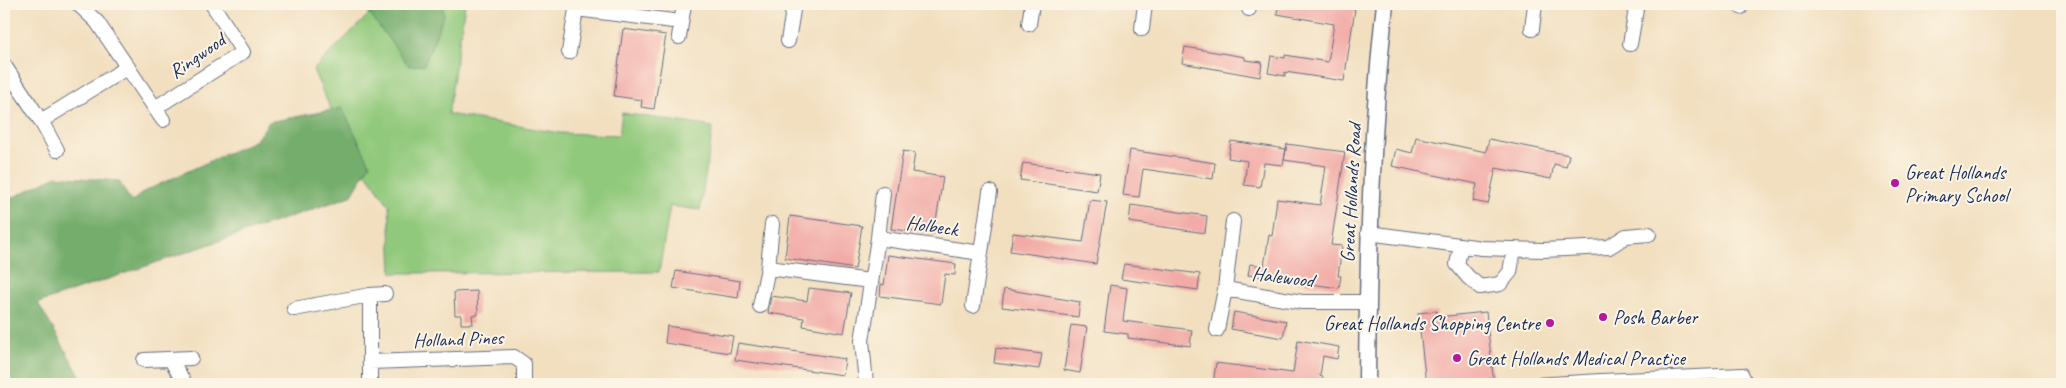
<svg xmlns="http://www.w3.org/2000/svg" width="2066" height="388" viewBox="0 0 2066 388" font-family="Caveat,sans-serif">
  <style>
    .green { fill: #91c97c; stroke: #567c6d }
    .forest { fill: #74ad6c; stroke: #486e65 }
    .building { fill: #f2aba7 }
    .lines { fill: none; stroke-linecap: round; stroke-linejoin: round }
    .pedestrian-casing { stroke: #666d80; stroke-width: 12 }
    .minor-casing { stroke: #666d80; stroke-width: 16 }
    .tertiary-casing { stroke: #666d80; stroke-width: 19 }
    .pedestrian { stroke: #fff; stroke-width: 10 }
    .minor { stroke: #fff; stroke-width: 14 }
    .tertiary { stroke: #fff; stroke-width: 16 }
    .poi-dot { fill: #b5179e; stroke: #fcf5e5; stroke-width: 2 }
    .labels { text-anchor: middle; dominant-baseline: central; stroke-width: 4; stroke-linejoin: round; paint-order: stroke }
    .street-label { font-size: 20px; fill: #1b2f5e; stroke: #fcf5e5 }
    .poi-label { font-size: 20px; fill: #1b2f5e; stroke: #fcf5e5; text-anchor: start }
  </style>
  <rect width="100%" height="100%" fill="#fcf5e5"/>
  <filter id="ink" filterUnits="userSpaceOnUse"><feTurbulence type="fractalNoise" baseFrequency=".02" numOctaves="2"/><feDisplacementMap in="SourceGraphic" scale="10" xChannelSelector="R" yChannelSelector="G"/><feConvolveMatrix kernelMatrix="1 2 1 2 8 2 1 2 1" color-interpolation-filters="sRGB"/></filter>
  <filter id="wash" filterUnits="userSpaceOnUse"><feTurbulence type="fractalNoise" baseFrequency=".0096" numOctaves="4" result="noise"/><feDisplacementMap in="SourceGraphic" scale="20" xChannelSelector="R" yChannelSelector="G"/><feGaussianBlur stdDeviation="1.12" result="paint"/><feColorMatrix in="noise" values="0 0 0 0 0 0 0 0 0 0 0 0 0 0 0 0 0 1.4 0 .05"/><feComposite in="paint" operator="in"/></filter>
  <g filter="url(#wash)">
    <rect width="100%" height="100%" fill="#f2dfc0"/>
    <path class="green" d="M379,4H465L448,114L559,133L619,135L622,113L713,127L700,210L670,206L659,272L392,273L389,205L362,168L343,136L313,70Z"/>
    <path class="forest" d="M362,4H443L444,15L424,65L409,66Z
      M342,108L370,164L351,196L38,303L85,384H4V202L56,176L119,181L131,202L145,191L256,140L269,122Z"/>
    <g id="blocks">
      <path class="building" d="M1278,4H1324L1355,9L1344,81L1285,72V76L1268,73L1271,56L1285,58V55L1328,62L1334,24L1277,14Z
        M623,29L666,35L654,109L641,107L642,100L614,96Z
        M1185,47L1245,57V60L1262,62L1260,77L1182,63Z
        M1416,137L1486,152L1489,139L1569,155L1566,167L1554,164L1551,179L1496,168L1488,204L1473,201L1477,184L1392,166L1396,149L1412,153Z
        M1231,141L1286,149L1283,165L1264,163L1260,187L1244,185L1247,161L1228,158Z
        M1287,144L1345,152L1331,245L1342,246L1338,276H1341L1339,288L1248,275L1250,264L1264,266L1269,235L1272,236L1277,199L1320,205L1326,166L1284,160Z
        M1130,150L1215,163L1213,179L1143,169L1139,197L1123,195Z
        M903,151L915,153L912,172L943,177L934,234L891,229Z
        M1023,163L1100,173L1097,191L1020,180Z
        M1090,200L1107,202L1096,264L1010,251L1013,233L1083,242Z
        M1131,205L1207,216L1205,233L1129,222Z
        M790,216L862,226L855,269L785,258Z
        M888,255L956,264L955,275L945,274L941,304L880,296L881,284L884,285Z
        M1124,264L1200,274L1198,290L1121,279Z
        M676,271L740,281L738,298L673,288Z
        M1110,285L1127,288L1123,321L1192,330L1190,346L1128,338V334L1104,331Z
        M809,288L851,293L844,333L803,326L804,318L768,313L771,296L807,301Z
        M1004,289L1080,302L1078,317L1002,307Z
        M477,291L478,315H472L473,324H461V315H455L454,292Z
        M1437,311V317L1486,312L1494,384H1468V382L1426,384L1418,313Z
        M1234,312L1286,321L1283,338L1231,329Z
        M1071,325L1087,327L1080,373L1064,370Z
        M667,326L733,336L730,353L665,343Z
        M1298,340L1339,347L1337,359L1323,356L1320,376L1323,377V384H1250L1229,382V384H1213L1216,363L1293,373Z
        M738,343L845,359L843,375L735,360Z
        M996,348L1042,354L1039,369L994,363Z"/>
    </g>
  </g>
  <g filter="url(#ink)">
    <use href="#blocks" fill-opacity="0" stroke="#666d80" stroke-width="1"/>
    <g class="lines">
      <defs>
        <path id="pedestrian" d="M1727,374L1729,384
          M1518,384L1601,379L1743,373L1748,384"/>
        <path id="minor" d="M78,4L97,22L163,120
          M1741,7V4
          M576,9L681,22
          M1249,9L1250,4
          M1029,24L1032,4
          M1142,29L1145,4
          M1532,29L1535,4
          M679,37L684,4
          M788,41L794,4
          M1630,44L1637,4
          M569,52L577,4
          M4,65L41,121L57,150
          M155,108L243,52L212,4
          M41,121L128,67
          M1368,233L1482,248L1543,250L1609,247L1626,236L1649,234
          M878,238L981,253
          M1461,246L1457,264L1468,277L1480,287L1500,284L1510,272L1514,249
          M768,268L870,281
          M1225,289L1302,302H1367
          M760,306L768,268L772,224
          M973,306L990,192
          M294,309L370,295L385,294
          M1217,330L1225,289L1233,221
          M144,360L191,358
          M171,360L185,384
          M370,362L514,357L524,364V384
          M370,384V295
          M866,384L862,341L878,238L883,193"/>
        <path id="tertiary" d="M1367,384C1368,257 1371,130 1385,4"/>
      </defs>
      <use href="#pedestrian" class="pedestrian-casing"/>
      <use href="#minor" class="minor-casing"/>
      <use href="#tertiary" class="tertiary-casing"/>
      <use href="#pedestrian" class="pedestrian"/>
      <use href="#minor" class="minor"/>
      <use href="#tertiary" class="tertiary"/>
    </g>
  </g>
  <g class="poi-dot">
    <circle cx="1895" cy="183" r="5"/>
    <circle cx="1603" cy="317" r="5"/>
    <circle cx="1550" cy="323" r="5"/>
    <circle cx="1457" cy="358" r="5"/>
  </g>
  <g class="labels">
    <g class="street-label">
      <text transform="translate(197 56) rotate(-35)">Ringwood</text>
      <text transform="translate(1351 193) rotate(-87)">Great Hollands Road</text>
      <text transform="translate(932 226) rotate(8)">Holbeck</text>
      <text transform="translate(1283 277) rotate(7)">Halewood</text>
      <text transform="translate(458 339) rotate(-2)">Holland Pines</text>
    </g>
    <g class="poi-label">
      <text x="1905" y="172">Great Hollands<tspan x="1905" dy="23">Primary School</tspan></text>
      <text x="1613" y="317">Posh Barber</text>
      <text x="1540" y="323" text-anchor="end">Great Hollands Shopping Centre</text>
      <text x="1467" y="358">Great Hollands Medical Practice</text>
    </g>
  </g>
  <rect width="2066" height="388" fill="none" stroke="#fcf5e5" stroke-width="20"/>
</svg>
